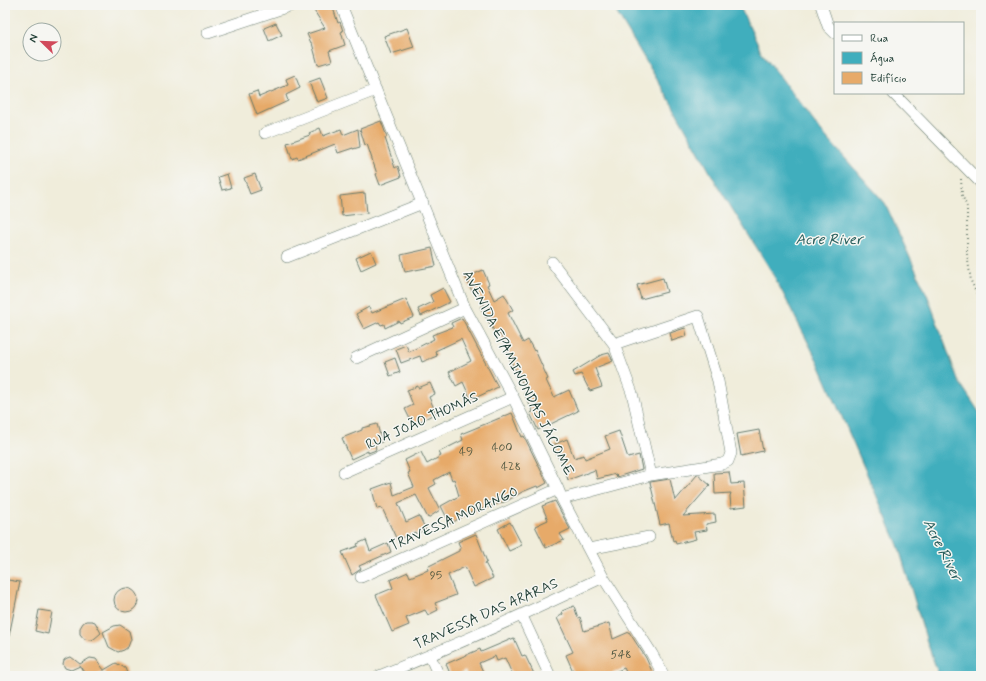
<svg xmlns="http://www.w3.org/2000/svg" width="986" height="681" viewBox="0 0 986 681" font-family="Mynerve,sans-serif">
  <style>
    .water { fill: #40aebd; stroke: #307678 }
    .building { fill: #e7aa69 }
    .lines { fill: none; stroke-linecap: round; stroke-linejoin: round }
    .minor-casing { stroke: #687b6e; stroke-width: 12 }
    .path { stroke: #687b6e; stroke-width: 2; stroke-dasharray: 1 3; stroke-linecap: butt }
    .minor { stroke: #fff; stroke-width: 11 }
    .labels { text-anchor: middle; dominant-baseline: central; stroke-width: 3; stroke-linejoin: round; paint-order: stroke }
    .number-label { font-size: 12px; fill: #515841 }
    .street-label { font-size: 14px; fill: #1f3d34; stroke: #f6f6f2 }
    .water-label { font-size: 15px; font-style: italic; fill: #295f5d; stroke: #f6f6f2 }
  </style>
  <rect width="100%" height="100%" fill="#f6f6f2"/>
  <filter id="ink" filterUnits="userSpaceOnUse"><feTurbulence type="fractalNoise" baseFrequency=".025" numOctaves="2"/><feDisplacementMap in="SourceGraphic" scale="8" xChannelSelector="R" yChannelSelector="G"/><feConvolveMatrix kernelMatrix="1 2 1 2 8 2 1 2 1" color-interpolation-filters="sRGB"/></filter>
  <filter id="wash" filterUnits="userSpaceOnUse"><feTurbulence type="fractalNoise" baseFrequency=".012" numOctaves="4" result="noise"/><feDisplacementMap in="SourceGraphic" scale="16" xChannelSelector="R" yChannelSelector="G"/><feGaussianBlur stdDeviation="0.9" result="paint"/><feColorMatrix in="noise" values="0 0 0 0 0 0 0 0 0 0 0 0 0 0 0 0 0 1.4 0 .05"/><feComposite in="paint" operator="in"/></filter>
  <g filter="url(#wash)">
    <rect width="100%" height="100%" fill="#f0eddb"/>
    <path class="water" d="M612,5H739L761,51L820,130L885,203L928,297L958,380L981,415V676H939L927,642L898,545L818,362L772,272L719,188L670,101Z"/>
    <g id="blocks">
      <path class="building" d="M328,5H332L338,23L340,22L343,31L341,32L345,45L329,51L332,61L318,65L312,43H311L307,34L325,28L313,9Z
        M276,23L282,35L269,41L264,28Z
        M407,28L414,47L391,54L384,36Z
        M295,75L300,88L286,95L288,101L257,115L249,94L257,91L259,97L288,85L286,79Z
        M320,78L328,98L317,102L309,82Z
        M381,121L387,137L385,138L395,168L398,166L401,177L380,185L376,174H377L367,144L365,145L360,129Z
        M320,128L323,136L341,129L343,135L358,129L360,147L353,149V148L338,153L335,144L298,159L297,157L292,159L287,143L310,135L309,133Z
        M227,174L231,188L222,190L218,177Z
        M255,174L261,190L250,194L244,178Z
        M365,193L367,213L342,216L340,196Z
        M432,248L436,266L405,272L401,255Z
        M371,251L376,263L361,270L356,258Z
        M483,270L489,284L487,285L494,300L504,294L513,310L508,313L523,343L528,340L534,351L535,350L548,379L546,380L554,397L569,390L578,411L538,430L530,413L533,412L524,393L526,392L516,369L515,370L506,351L509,350L500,334L497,336L480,307L485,306L476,289L472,291L466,278Z
        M663,278L667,292L641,299L637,285Z
        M443,288L450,302L421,316L418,309L433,302L430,295Z
        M406,299L414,317L400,323L399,321L385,328L384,324L381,325L379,322L364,329L356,314L369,307L372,313Z
        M462,318L498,387L471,400L463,382L456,386L449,372L471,361L461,339L435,351L437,356L422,362L420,356L401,363L396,349L406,345L409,352L434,339L432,335L453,327L451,323Z
        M685,328L687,336L672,341L670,333Z
        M609,353L613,361L595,368L602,387L590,391L581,374L575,376L573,372L601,355Z
        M395,358L400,372L390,376L385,362Z
        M430,383L435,394L429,397L436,413L413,425L405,409L413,405L407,390L418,386V388Z
        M512,413L522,437L524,436L547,483L538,488L537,486L522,492L507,501L467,514L450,524L441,506L459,496L454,479L452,480L449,472L434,480L436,484L429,488L440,510L428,518L416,495L398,503L406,522L419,516L426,530L416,534L415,532L397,540L382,508L377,509L372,489L391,482L394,495L414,487L408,473L410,472L405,460L421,452L427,464L441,456L439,452L463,440L461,434Z
        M377,424L382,442L375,444L376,450L368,453V451L351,459L342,438L362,430V428Z
        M759,430L763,451L741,456L737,434Z
        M619,431L628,458L639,455L642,469L617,477L616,474L597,479L595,470L568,480L561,458L559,459L553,445L567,439L574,458L584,455L585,459L610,449L605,436Z
        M729,472L731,484L744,483L746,506L731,508L730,496L731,493L715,494L714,473Z
        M697,475H698L710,485L683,516L715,514L716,522L706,524L707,530L694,532L696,539L676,544L675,540L673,541L669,523L660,525L650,482L670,479L675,501Z
        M555,501L570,529L560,534L564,540L546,548L535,526L548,520L542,506Z
        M510,522L522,545L509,551L498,529Z
        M476,534L487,562L485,563L493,578L474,587L465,567L448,575L456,595L435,603L438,610L428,615L425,610L406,618L409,625L392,632L376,595L393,588L390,580L408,572L410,577L428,570L427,567L459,551V549H461L458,542Z
        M366,540L370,551L388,543L391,552L359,566L361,569L352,575L342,552L358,546L357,544Z
        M8,580L20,582L9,636H5V593Z
        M114 600a12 12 0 1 1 24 0a12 12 0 1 1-24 0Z
        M574,606L578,618L580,617L584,631L609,623L613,639L629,632L646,658L654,676H628L624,668L606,676H575L566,655L573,652L557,618L563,614L562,611Z
        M39,610L52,612L48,634L35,631Z
        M86,621H92L95,622L101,633L94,639L91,640L84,639L80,634V628L83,623Z
        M120,625L129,631L131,639L128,647L124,650L118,652L109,647L103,632L114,626Z
        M514,638L522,656L525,655L535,676H513L505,658L497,661L495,656L479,663L485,676H467L465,671L455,676H451L446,664L480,649L481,652Z
        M71,657L80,664L90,658L96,659L104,670L116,663L125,668L128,676H106L104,671L96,676H86L80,666L71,670L65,668L63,664L64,660L67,658Z"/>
    </g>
  </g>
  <g filter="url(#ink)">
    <use href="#blocks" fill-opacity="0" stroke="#687b6e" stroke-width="1"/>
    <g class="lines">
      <defs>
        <path id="minor" d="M341,5L465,308L513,397L558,489L562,499L603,577L652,654L664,676
          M821,5L828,26L835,33
          M208,33L292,5
          M893,93L981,183
          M265,133L376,90
          M287,257L423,203
          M552,262L614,344L632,393L651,475
          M356,358L465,308
          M344,472L513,397
          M562,499L651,475L722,464L728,461L731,453L718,381L698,316L614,344
          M589,549L649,537
          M361,577L558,489
          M522,616L550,676
          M430,656L439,676
          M379,676C455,646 529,612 603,577"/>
      </defs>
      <use href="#minor" class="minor-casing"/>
      <path class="path" d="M961,179L962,195L967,207V254L971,281L981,303"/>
      <use href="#minor" class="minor"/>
    </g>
  </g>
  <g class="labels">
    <g class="number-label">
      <text x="502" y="448">400</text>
      <text x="466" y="452">49</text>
      <text x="511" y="467">428</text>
      <text x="436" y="576">95</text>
      <text x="621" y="655">548</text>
    </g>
    <g class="street-label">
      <text transform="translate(518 373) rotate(63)">AVENIDA EPAMINONDAS JÁCOME</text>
      <text transform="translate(422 421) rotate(-24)">RUA JOÃO THOMÁS</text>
      <text transform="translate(454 519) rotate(-24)">TRAVESSA MORANGO</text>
      <text transform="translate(486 614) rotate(-24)">TRAVESSA DAS ARARAS</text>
    </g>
    <g class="water-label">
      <text x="829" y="240">Acre River</text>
      <text transform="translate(942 550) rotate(63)">Acre River</text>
    </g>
  </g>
  <rect width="986" height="681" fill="none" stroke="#f6f6f2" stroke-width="20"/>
  <rect x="834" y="22" width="130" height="72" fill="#f6f6f2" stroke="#a0aca6"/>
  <rect x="842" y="35" width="20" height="6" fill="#ffffff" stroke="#a0aca6"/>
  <text x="870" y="42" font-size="12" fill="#1f3d34">Rua</text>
  <rect x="842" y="52" width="20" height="12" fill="#40aebd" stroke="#a0aca6"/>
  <text x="870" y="62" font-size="12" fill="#1f3d34">Água</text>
  <rect x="842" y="72" width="20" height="12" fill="#e7aa69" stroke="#a0aca6"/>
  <text x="870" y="82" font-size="12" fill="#1f3d34">Edifício</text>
  <g transform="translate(42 42) rotate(293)"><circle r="19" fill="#f6f6f2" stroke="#a0aca6"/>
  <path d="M0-3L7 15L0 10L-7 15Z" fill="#d1495b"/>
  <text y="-6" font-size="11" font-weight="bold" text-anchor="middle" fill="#1f3d34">N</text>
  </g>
</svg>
